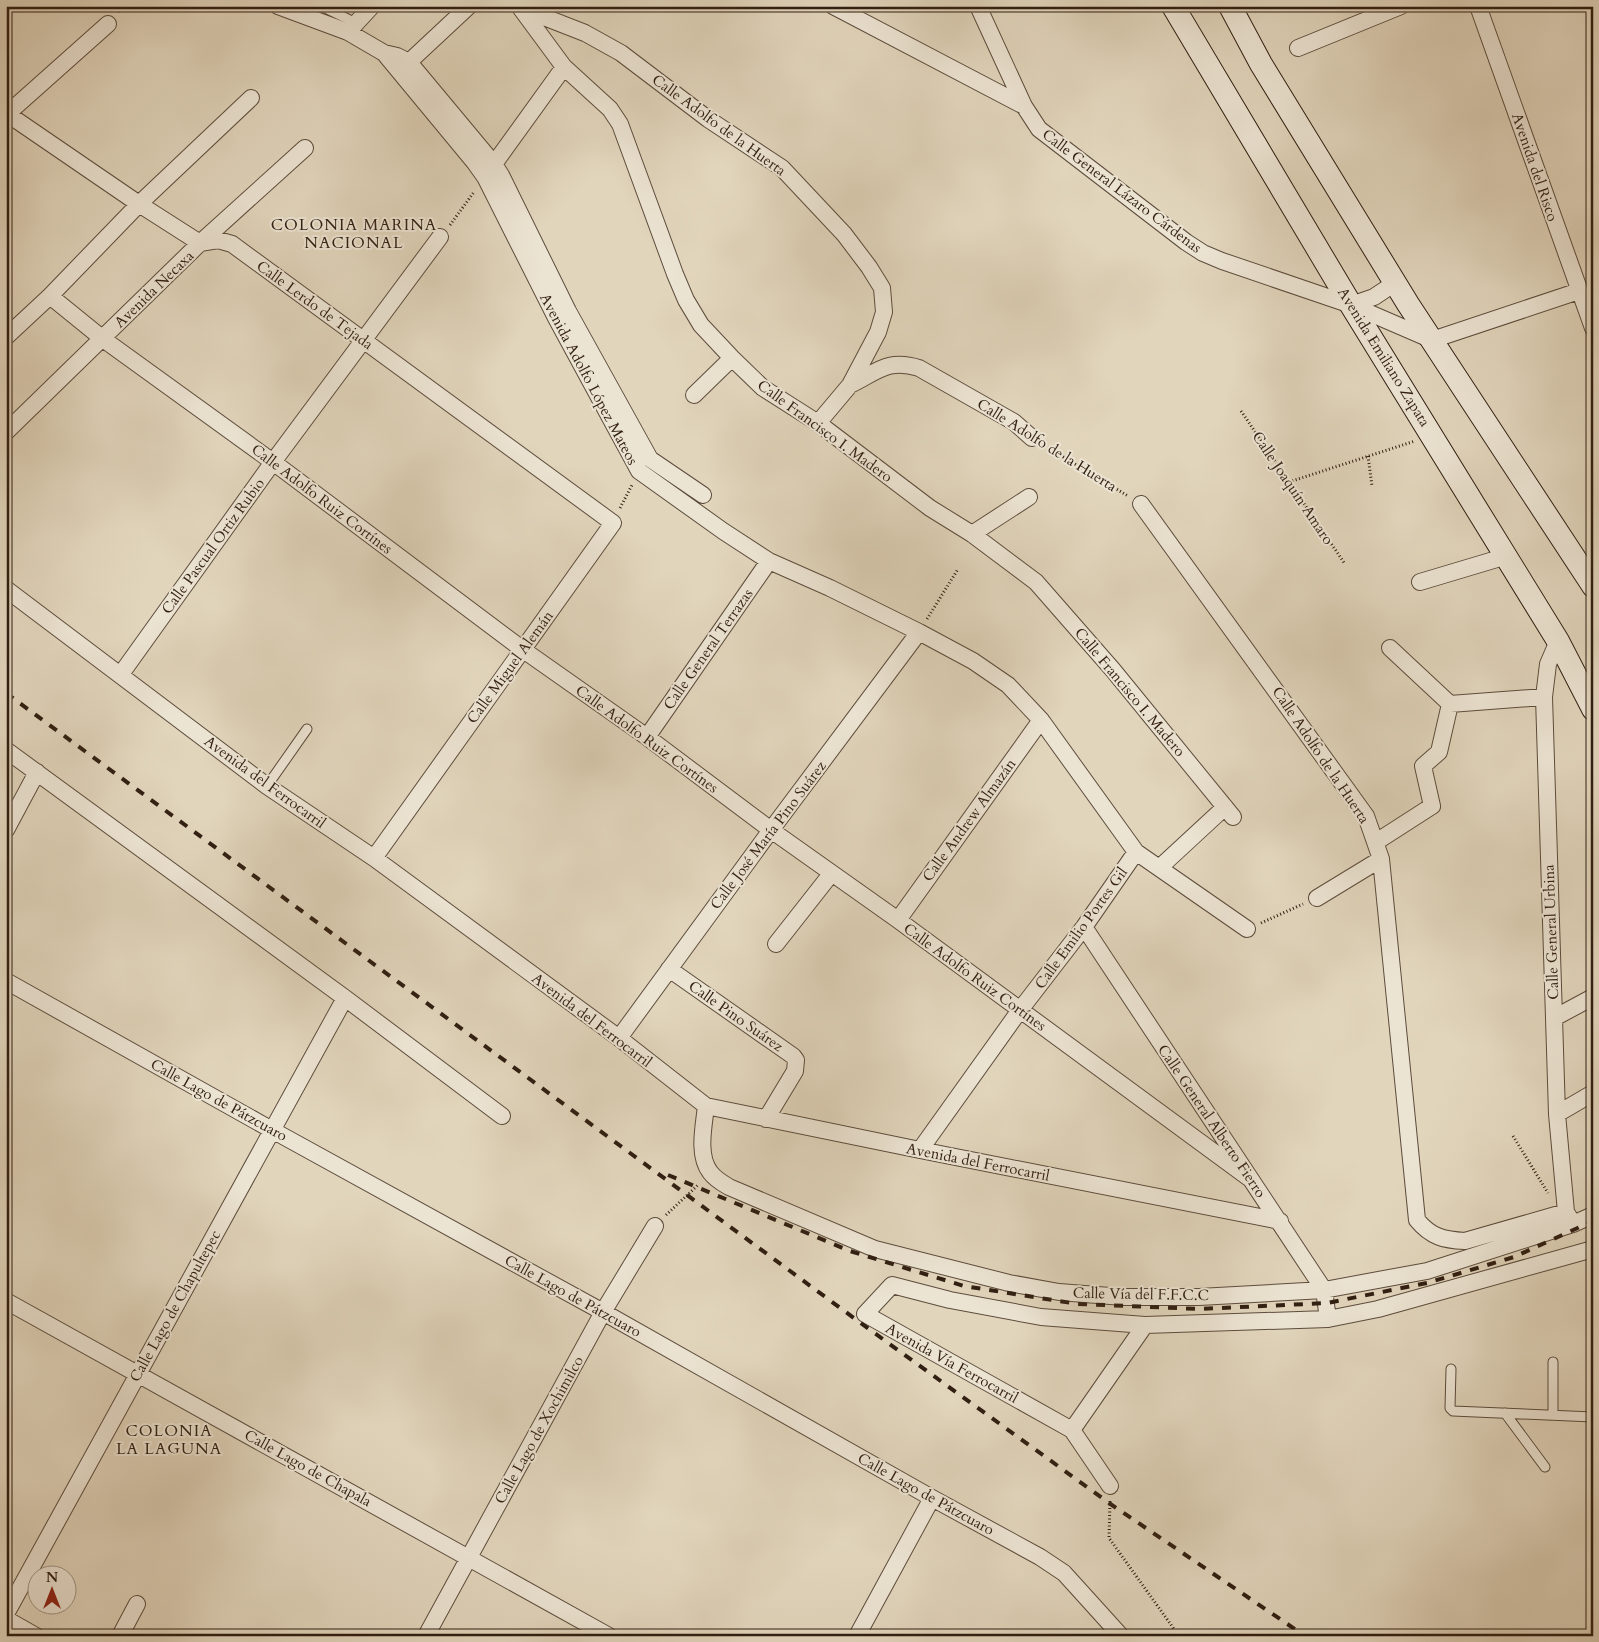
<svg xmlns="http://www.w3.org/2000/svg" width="1599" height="1642" viewBox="0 0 1599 1642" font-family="Cardo,serif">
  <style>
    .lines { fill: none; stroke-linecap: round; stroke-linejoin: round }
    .lane-casing { stroke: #5d4c3c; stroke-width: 11 }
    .street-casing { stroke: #5d4c3c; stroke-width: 18 }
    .secondary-casing { stroke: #311f12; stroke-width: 24 }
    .path { stroke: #311f12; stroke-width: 3; stroke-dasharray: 1 2.5; stroke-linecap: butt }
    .lane { stroke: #ece4d3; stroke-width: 9 }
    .street { stroke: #ece4d3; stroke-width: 16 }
    .secondary { stroke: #ece4d3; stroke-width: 22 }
    .rail { stroke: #311f12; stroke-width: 4; stroke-dasharray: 9 9; stroke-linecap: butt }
    .labels { text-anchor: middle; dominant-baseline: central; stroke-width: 4; stroke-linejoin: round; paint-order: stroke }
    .street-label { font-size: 15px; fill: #311f12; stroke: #ece4d3 }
    .neighbourhood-label { font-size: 16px; letter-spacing: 1px; fill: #311f12; stroke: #ece4d3 }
  </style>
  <rect width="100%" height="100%" fill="#e1d5bc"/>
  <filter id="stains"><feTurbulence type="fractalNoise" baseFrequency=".004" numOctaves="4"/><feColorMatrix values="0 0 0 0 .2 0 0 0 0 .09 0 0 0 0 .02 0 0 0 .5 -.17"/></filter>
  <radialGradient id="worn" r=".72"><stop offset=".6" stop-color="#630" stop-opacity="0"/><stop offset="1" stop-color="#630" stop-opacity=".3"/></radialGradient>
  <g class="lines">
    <defs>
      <path id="lane" d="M321,6L356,23
        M267,786L307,729
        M1451,1369L1450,1408L1453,1411L1593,1417
        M1505,1413L1545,1467
        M1553,1415V1362"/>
      <path id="street" d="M278,6L348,32L384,53L475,163L485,177L556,318L639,471L723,531L769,561L830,588L919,632L973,661L1008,685L1041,720L1136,852L1247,929
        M519,6L564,67L610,109L620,124L675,274L686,300L701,325L732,358L763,388L818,423L930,508L972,534L1036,582L1113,670L1233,817
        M833,6L1024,106L1039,129L1186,242L1203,253L1222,261L1351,305L1432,340L1579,291
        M978,6L1024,106
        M1478,6L1593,328
        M521,8L585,33L621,53L708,119L782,168L844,234L869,267L882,288L884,312L878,332L850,385L818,423
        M348,32L372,6
        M1298,48L1401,6
        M384,53L397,56L409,62L494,164L501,175L568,311L650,459L703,495
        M409,62L469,6
        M6,113L139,204L200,243L218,240L232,244L613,523L374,858
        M7,114L108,24
        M494,164L564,67
        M50,296L103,339L273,462L522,649L647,737L771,830L898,920L1249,1178
        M1351,305L1374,297L1395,283
        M6,337L50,296L139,204L251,98
        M850,385C877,372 888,358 919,368L1014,422L1032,438
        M694,395L732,358
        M6,432L200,243L305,148
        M1141,504L1366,816L1381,859L1417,1220C1431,1237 1444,1240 1465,1241L1566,1212
        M972,534L1029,497
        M1420,582L1507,556
        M6,589L267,786L374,858L619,1038L706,1106L920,1150L1280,1221
        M1558,641L1548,664L1544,697L1557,1114L1566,1212L1571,1220
        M1390,648L1450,704
        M121,674L273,462L440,237
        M1450,704L1544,697
        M647,737L769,561
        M6,750L345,998L502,1116
        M6,830L37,772
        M1376,842L1432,806L1423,766L1439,752L1450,704
        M1159,868L1225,807
        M1317,898L1381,859
        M898,920L1041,720
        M1084,927L1324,1290L1328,1319
        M776,944L831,874
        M669,969L793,1056L796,1060L795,1071L766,1119
        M6,981L272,1130L603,1312L932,1498L1040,1557L1064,1573L1121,1636
        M1554,1018L1593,997
        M619,1038L771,830L919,632
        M706,1106C704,1125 697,1155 710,1172C715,1179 722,1183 729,1187L875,1249L1009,1283L1059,1292L1123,1297H1199L1324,1290L1427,1271L1573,1224L1593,1215
        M1557,1114L1593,1093
        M920,1150L1020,1010L1084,927L1136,852
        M6,1301L609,1636
        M1072,1430L1145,1325
        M1110,1486L1072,1430L865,1314L892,1285L950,1300L1041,1317L1145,1325L1328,1319L1378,1309L1593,1249
        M6,1614L345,998
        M6,1619L36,1636
        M120,1636L137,1604
        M426,1636L603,1312L655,1226
        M857,1636L932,1498"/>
      <path id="secondary" d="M1173,6L1351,305L1558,641L1593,709
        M1230,6L1261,64L1408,304L1593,586"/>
    </defs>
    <use href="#lane" class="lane-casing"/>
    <use href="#street" class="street-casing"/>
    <use href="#secondary" class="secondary-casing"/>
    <path class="path" d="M118,12L122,6
      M450,225L474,192
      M1241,411L1345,564
      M1045,446L1128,496
      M1368,456L1372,486
      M1289,482L1415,441
      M620,508L632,485
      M927,619L958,569
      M1261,923L1303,904
      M1513,1136L1548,1193
      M666,1215L699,1184
      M1110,1501L1109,1538L1179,1636"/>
    <use href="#lane" class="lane"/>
    <use href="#street" class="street"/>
    <use href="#secondary" class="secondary"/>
    <path class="rail" d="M6,693L862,1324L1109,1503L1305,1636
      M668,1175L850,1251L964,1286L1078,1304L1199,1309L1327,1303L1427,1283L1514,1257L1593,1221"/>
  </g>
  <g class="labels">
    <g class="street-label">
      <text transform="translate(719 125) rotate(36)">Calle Adolfo de la Huerta</text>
      <text transform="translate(1535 167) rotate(71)">Avenida del Risco</text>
      <text transform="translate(1122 191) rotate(37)">Calle General Lázaro Cárdenas</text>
      <text transform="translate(154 289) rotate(-44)">Avenida Necaxa</text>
      <text transform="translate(315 305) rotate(36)">Calle Lerdo de Tejada</text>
      <text transform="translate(1384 357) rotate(58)">Avenida Emiliano Zapata</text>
      <text transform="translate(589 379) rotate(62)">Avenida Adolfo López Mateos</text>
      <text transform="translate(825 431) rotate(36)">Calle Francisco I. Madero</text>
      <text transform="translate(1047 445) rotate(32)">Calle Adolfo de la Huerta</text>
      <text transform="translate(1293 488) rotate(56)">Calle Joaquín Amaro</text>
      <text transform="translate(322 499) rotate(37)">Calle Adolfo Ruiz Cortínes</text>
      <text transform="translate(213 546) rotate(-54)">Calle Pascual Ortiz Rubio</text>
      <text transform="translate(708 649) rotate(-55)">Calle General Terrazas</text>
      <text transform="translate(510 667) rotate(-54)">Calle Miguel Alemán</text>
      <text transform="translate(1130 692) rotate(50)">Calle Francisco I. Madero</text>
      <text transform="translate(647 739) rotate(36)">Calle Adolfo Ruiz Cortínes</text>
      <text transform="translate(1321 755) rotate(56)">Calle Adolfo de la Huerta</text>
      <text transform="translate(265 782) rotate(36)">Avenida del Ferrocarril</text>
      <text transform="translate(969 820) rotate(-54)">Calle Andrew Almazán</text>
      <text transform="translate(768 835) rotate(-53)">Calle José María Pino Suárez</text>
      <text transform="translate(1081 928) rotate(-54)">Calle Emilio Portes Gil</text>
      <text transform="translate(1551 932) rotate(-92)">Calle General Urbina</text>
      <text transform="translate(975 977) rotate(36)">Calle Adolfo Ruiz Cortínes</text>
      <text transform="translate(736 1016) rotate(35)">Calle Pino Suárez</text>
      <text transform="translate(592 1020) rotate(37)">Avenida del Ferrocarril</text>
      <text transform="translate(219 1100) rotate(29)">Calle Lago de Pátzcuaro</text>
      <text transform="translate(1212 1121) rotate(56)">Calle General Alberto Fierro</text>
      <text transform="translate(978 1162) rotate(11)">Avenida del Ferrocarril</text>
      <text transform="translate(1141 1294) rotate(1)">Calle Vía del F.F.C.C</text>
      <text transform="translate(573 1296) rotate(29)">Calle Lago de Pátzcuaro</text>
      <text transform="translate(175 1306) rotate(-61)">Calle Lago de Chapultepec</text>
      <text transform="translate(952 1363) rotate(29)">Avenida Vía Ferrocarril</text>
      <text transform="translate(539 1430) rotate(-61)">Calle Lago de Xochimilco</text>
      <text transform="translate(308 1468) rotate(29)">Calle Lago de Chapala</text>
      <text transform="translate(926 1494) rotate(29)">Calle Lago de Pátzcuaro</text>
    </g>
    <g class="neighbourhood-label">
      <text x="354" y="225">COLONIA MARINA<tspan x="354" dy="18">NACIONAL</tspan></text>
      <text x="169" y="1431">COLONIA<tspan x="169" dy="18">LA LAGUNA</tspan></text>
    </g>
  </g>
  <rect width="1599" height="1642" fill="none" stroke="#e1d5bc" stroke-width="25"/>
  <rect x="8" y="8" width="1584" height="1627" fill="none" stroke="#311f12" stroke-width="2.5"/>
  <rect x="12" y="12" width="1574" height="1617" fill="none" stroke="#311f12"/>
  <g transform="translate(52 1590)"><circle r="24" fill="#ece4d3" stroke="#a19586"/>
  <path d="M0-4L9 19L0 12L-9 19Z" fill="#8f2418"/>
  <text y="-8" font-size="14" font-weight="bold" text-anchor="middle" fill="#311f12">N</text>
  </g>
  <rect width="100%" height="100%" filter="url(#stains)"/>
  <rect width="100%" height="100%" fill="url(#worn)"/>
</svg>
